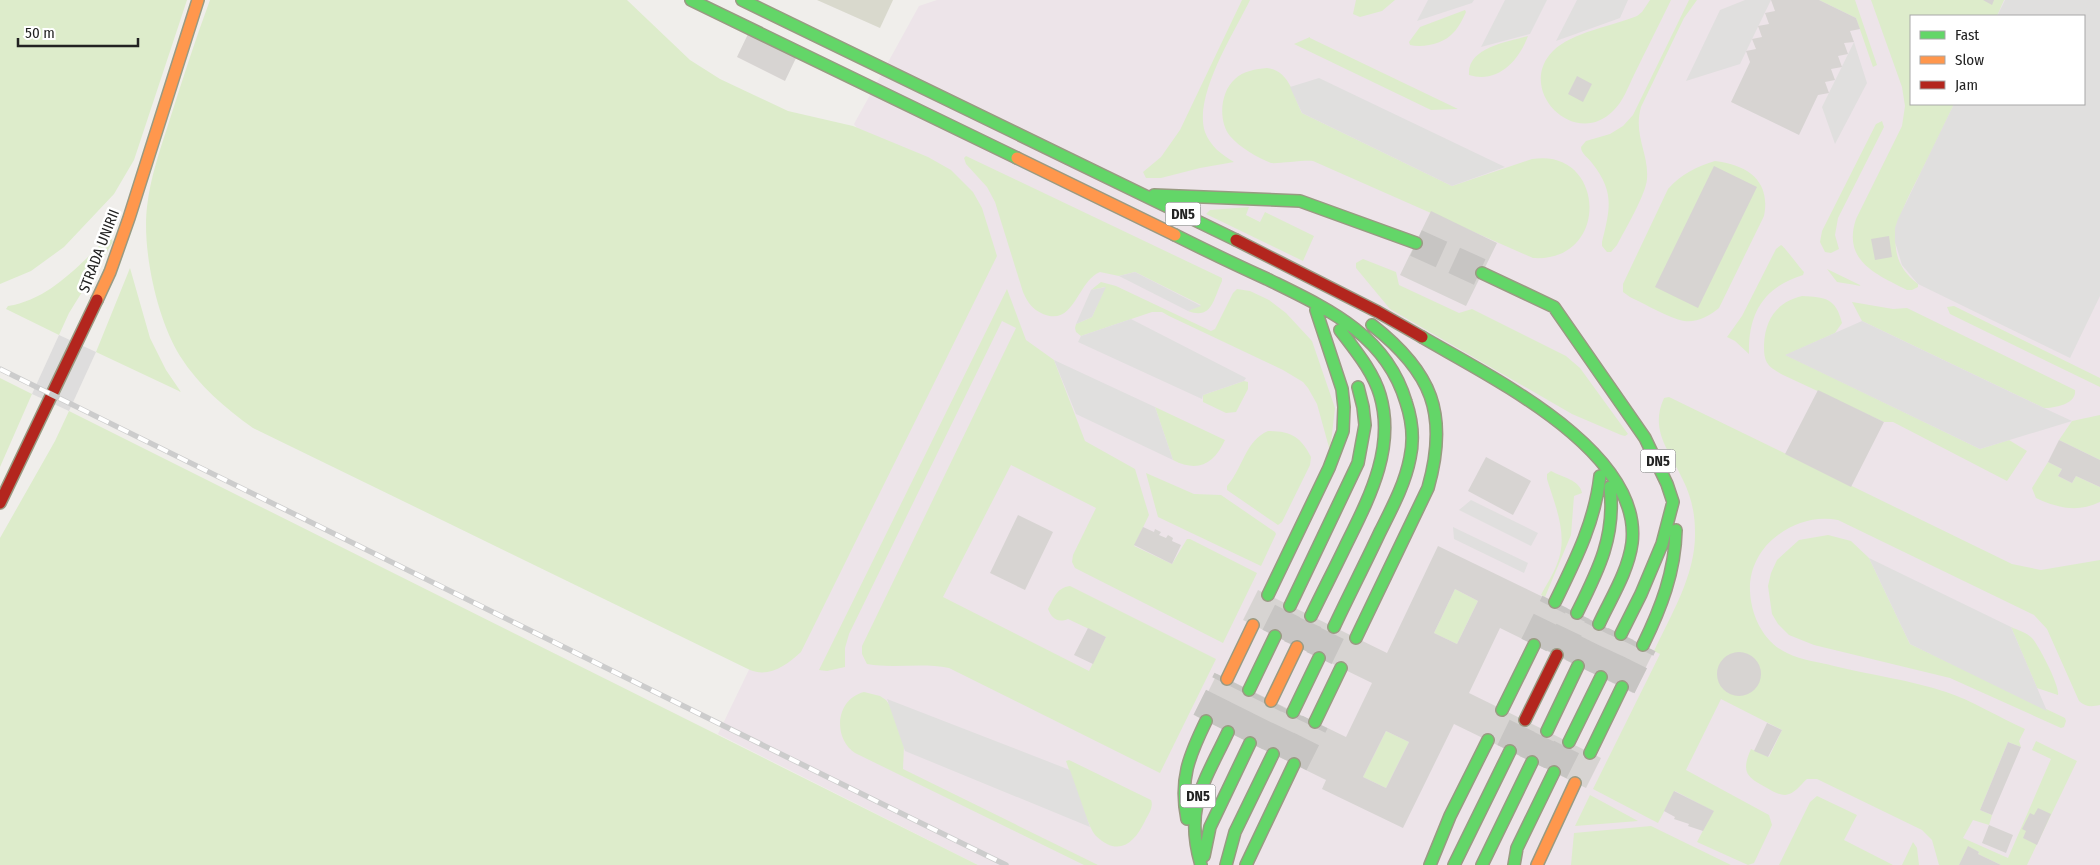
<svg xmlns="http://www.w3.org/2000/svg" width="2100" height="865" viewBox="0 0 2100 865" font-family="'Fira Sans Condensed',sans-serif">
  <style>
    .industrial { fill: #ede4e9; fill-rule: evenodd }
    .construction { fill: #d9d9cd }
    .grass { fill: #ddeccb }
    .parking { fill: #e0dfde }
    .pier { fill: #dedddd }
    .building { fill: #d7d4d2; fill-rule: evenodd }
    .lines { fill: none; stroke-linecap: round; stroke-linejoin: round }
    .highway-tunnel { stroke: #c7c5c3; stroke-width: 28; stroke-dasharray: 28 14; stroke-linecap: butt }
    .fast-casing { stroke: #999a82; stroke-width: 14 }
    .slow-casing { stroke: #999a82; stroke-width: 14 }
    .jam-casing { stroke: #999a82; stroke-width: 14 }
    .fast { stroke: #63d668; stroke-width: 11 }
    .slow { stroke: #ff974d; stroke-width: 11 }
    .jam { stroke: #b3261e; stroke-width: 11 }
    .rail-casing { stroke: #ccc; stroke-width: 5.5 }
    .rail { stroke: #fff; stroke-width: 4; stroke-dasharray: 11; stroke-linecap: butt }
    .labels { text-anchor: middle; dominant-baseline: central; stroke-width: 5; stroke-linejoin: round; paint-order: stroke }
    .shield { fill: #fff; stroke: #646464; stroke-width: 1 }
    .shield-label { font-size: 14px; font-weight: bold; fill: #222 }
    .street-label { font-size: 15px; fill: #222; stroke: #fff }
  </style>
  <rect width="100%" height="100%" fill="#f0eeeb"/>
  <path class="industrial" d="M937,0H2100V865H978L718,734L947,259L854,124L919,6ZM1911,16H2084V104H1911Z"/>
  <path class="construction" d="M817,0H893L880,28Z"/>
  <path class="grass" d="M0,0H187L134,160L114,194L64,247L31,271L0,284Z
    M210,0H627L690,60L720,79L788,111L853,126L928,157L951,170L973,192L982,208L997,256L801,652C787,665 769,678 750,670L253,428C225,408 199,386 180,356C157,319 142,250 147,207C150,178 160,150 169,122C182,81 195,40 210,0Z
    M1242,0H1250C1234,33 1193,96 1205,132C1210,146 1222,155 1234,162L1200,168L1161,178H1146L1143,172L1161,157L1180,130Z
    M1356,0H1395L1382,11L1360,17L1353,14Z
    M1650,0H1671C1659,25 1646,50 1634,75C1628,87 1623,102 1613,111C1574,150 1515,89 1553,51C1572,32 1613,26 1637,16L1642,12Z
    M1689,0H1697L1684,18L1641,107C1633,135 1649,153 1647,179C1646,194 1625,230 1617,245L1611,252H1607L1602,246V242C1610,209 1615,192 1592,163C1588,157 1581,154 1581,147L1586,141L1610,134L1623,126L1633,115Z
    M1819,0H1855L1877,65L1873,67L1856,18Z
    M1871,0H2004L1997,16H1911V104H1954C1944,126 1933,148 1922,170C1904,206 1875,252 1918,284V287L1912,290H1907C1876,274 1842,261 1856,219L1902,126L1905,106L1902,87Z
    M1465,10L1466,12C1463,18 1459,27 1454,32C1444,44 1424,48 1410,45L1409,42L1420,27Z
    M1528,36C1519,60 1498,84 1469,75C1467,47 1509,42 1528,36Z
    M1310,37V38L1458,109L1431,110L1294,44Z
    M1267,68C1290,71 1293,95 1302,113L1452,186L1532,159C1606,147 1611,263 1533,258L1313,161C1303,160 1277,164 1271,163C1258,158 1239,147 1230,136C1218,121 1220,92 1235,79C1243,71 1256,69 1267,68Z
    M1882,121L1884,127L1838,218L1835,235L1839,249L1831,253L1825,252L1820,242L1822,231L1876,124Z
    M966,156L1222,278V281C1213,300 1212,320 1188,311L1201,305L1135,272L1119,276L1100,272C1077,281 1075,327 1043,314C1032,309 1028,303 1023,292L995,202L987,187L966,164L964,158Z
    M1715,161C1748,165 1771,181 1764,216L1719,308C1710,316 1696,323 1684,321C1669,318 1645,304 1630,297L1623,292V284L1668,189C1681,174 1696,167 1715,161Z
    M1249,207L1246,215L1260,222L1265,212L1314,236L1303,261L1206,214L1210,210Z
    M111,238L113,242L69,313L59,335L6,309L8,306C40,301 64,280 87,258C94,251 102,242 111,238Z
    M1781,245C1785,247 1798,266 1804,272L1803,275C1764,287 1748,313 1749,354L1735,341L1727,337L1742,316L1776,249Z
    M1363,259L1396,272L1399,285L1459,313L1472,309L1566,356L1580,368L1628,434L1625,436L1621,435L1572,414L1390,309L1356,268V263Z
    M130,268L150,338L166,370L181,392L96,352Z
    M1827,269L1862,286L1837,282Z
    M1101,282L1116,286L1211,331L1215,329L1233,293L1237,289L1250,291L1269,300L1286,313L1312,341L1335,408L1330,451L1317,404L1308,388L1303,382L1283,370L1169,316L1162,312H1152L1081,336L1076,332L1075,328L1076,324L1092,317L1105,287L1091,290Z
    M1007,289L1026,340L1054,360L1085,441L1135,469L1149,515L1134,546L1172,564L1187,539H1190L1257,573L1223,643L1075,568L1072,562L1073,555L1096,508L1011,465L943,597L1089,671L1106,637L1068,619C1058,623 1052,619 1048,609C1054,598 1056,588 1070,586L1216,659L1160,773L949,668C921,662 895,669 867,664L862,654V646L1016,328L1002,321L849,634L845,648V667L827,671L819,670Z
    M1802,296C1825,297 1836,298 1842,323L1835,333L1786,355L1980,449L2009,440L2027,451L2007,481L1893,422H1884L1781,374C1777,371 1770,368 1768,364C1764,359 1764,351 1764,345C1765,319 1777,302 1802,296Z
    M1852,302L1893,309L1907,308L2075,390C2077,404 2054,408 2044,408L1862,321Z
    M1954,306L2100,378V387L1950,314L1947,307Z
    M0,378L32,394L0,467Z
    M1244,381L1248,382V389L1236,412L1226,413L1203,402V395Z
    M1669,397L2012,564L2041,570L2100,560V705C2091,707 2086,707 2079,701L2047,629L2034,615L1838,520C1816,516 1796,522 1778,535C1760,548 1749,569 1750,591C1751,615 1763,642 1787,653C1801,660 1819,662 1834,666C1871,675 1910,680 1946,692C1971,700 2000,718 2025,729L2019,741L2021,747L2008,742L1980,810L1992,815L1989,825L1973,820L1963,838L2008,858L2051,759L2032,750L2036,741L2077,761L2027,865H2001L1978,854L1979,852L1968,847L1959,865H1939L1932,840L1922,830L1817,779H1807C1800,785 1795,794 1785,795C1779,795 1772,791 1767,788C1746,777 1741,772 1751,749L1769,757L1782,730L1721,699L1686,770L1769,815L1772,825L1754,863L1748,865L1697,842L1713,811L1675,791L1658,823L1593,789L1660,654L1654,651C1672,613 1696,574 1695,532C1695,513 1691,496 1683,480C1670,451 1649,431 1664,398Z
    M1155,407L1225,440C1214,464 1198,473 1173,460Z
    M69,411L978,865H0V538L55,441Z
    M2100,415V460L2059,440L2072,421Z
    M1268,431C1291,431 1301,437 1311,457L1310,465L1282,522L1278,525L1227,490V486C1243,468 1245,441 1268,431Z
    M2048,462L2062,469L2058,476L2072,483L2076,476L2100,487V502C2077,513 2058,508 2036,498L2032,488Z
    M1551,471C1562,477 1580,480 1582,493L1574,496L1571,535L1545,597L1541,595C1546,585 1553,575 1557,564C1569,536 1555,505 1547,479V474Z
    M1146,473L1194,494L1221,495L1275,532L1276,534L1261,566L1158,517Z
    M1828,535L1851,541L1869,558L1910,644L2065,718L2066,721L2064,727L2061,728L1950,678L1814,645L1789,635L1778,624L1772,614L1768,586L1771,573L1777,560L1799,540Z
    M1455,589L1478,601L1457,644L1434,633Z
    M2011,627C2018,630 2027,633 2032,638C2039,646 2060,686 2058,695L2037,688Z
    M864,692L880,696L886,700L891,707L904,745L903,769L1098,865H1084L855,753C832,737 836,699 864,692Z
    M1386,731L1409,742L1386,788L1363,777Z
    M1069,760L1151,800C1154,807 1148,815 1145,821C1134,844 1118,857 1096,836C1088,828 1071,775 1066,761Z
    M1590,795L1638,821L1575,826Z
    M1817,796L1857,815L1844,840L1893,865H1779L1810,802Z
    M1651,826L1731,865H1571L1574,833Z
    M1913,842L1917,848L1919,865H1902Z"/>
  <path class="parking" d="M1428,0H1474L1472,3L1417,21Z
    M1505,0H1547L1530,34L1481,47Z
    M1577,0H1628L1620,18L1556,41Z
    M1745,0H1771L1740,64L1686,81L1720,10Z
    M2005,0H2100V296L2070,358L1918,284L1902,265L1895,242V228L1898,219L1954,104H2084V16H1997Z
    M1854,42L1867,83L1835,144L1822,107Z
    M1319,78L1505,167L1452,186L1302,113L1290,87Z
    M1135,272L1201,306L1188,311L1119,276Z
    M1106,287L1092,317L1076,324L1091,290Z
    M1131,319L1246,378L1244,381L1203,395L1202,399L1078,342L1081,336Z
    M1862,321L2044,408L2072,421L1980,449L1785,355Z
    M1054,360L1155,407L1173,460L1076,414Z
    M1471,500L1538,533L1531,546L1459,510Z
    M1453,527L1528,563L1524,573L1454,539Z
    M1869,558L2011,627L2047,711L1910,644Z
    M887,699L1070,770L1090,827L905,751Z"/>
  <path class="pier" d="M59,335L96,352L69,411L32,394Z"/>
  <path class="building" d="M1771,0H1819L1856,18L1860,29L1850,31L1854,42L1844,43L1848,54L1838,56L1842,67L1831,69L1835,80L1825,82L1829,93L1818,95L1799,135L1731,102L1750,62L1746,51L1756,49L1752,39L1762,37L1758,26L1769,24L1765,13L1775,11Z
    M1983,0H1994L1992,5Z
    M748,34L796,58L785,81L737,57Z
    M1577,76L1592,84L1583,102L1568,94Z
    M1714,166L1757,187L1698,308L1655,287Z
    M1431,211L1497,243L1466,306L1400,275Z
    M1889,236L1892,257L1875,260L1871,239Z
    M1818,390L1884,422L1851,487L1785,454Z
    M2059,440L2100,460V487L2076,476L2072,483L2058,476L2062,469L2048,462Z
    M1486,457L1531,481L1513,515L1468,491Z
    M1018,515L1053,532L1025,590L990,573Z
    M1143,527L1154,532L1155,529L1161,532L1159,535L1166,538L1168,535L1173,538L1172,541L1181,545L1172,564L1134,545Z
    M1438,546L1654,651L1633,693L1500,628L1469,693L1601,758L1586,788L1454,724L1403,828L1322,789L1326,780L1196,716L1217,674L1346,737L1372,683L1243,620L1258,590L1387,653ZM1455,589L1478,601L1457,644L1434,633ZM1386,731L1409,742L1386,788L1363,777Z
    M1088,628L1106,637L1093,664L1074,655Z
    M1717 674a22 22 0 1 1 44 0a22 22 0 1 1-44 0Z
    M1767,723L1782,730L1768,757L1754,751Z
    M2008,742L2021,747L1992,815L1980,810Z
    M1674,791L1714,811L1703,831L1688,826L1689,824L1674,819L1675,817L1664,811Z
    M2038,808L2051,814L2037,845L2023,838L2026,831L2022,829L2030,813L2034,815Z
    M1989,825L2013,835L2006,853L1982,843Z
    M1968,846L1979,852L1978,854L2001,865H1959Z"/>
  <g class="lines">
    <path class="highway-tunnel" d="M1416,243L1482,273
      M1275,636L1290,606
      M1534,645L1555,602
      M1297,647L1311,616
      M1557,655L1577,613
      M1319,658L1334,627
      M1578,666L1599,624
      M1601,677L1621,634
      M1622,687L1643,645
      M1206,721L1227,679
      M1228,732L1249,690
      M1250,743L1271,701
      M1510,751L1525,720
      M1273,754L1293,712
      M1532,762L1547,731
      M1294,764L1315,722
      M1554,772L1569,742"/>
    <defs>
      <path id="fast" d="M691,0L1017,158
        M742,0L1236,240
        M1154,195L1300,201L1416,243
        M1175,235C1205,250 1236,265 1267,279C1326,308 1386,334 1406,402C1412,420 1414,440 1410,458C1405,484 1392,508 1380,532C1365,564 1349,595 1334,627
        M1482,273L1554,307L1645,438L1667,484L1673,502L1662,544L1641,594L1621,634
        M1422,337C1488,376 1643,450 1632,543C1628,572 1611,598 1599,624
        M1268,595L1329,468L1343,431L1344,407L1342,389L1316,310
        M1555,602C1575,561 1595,522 1600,476
        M1290,606L1358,463L1365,425L1363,407L1358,387
        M1577,613C1598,571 1616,536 1610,487
        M1311,616C1322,593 1334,570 1345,547C1368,500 1396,449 1380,395C1373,371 1355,350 1340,330
        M1356,638L1428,488C1449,414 1432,372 1372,325
        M1643,645C1661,608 1675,572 1676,530
        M1249,690L1275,636
        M1502,710L1534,645
        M1293,712L1319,658
        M1315,722L1341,668
        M1547,731L1578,666
        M1569,742L1601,677
        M1590,753L1622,687
        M1187,819C1179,780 1189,756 1206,721
        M1204,856L1210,827L1250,743
        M1201,865C1184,807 1204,783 1228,732
        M1226,865L1235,832L1273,754
        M1246,865L1294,764
        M1430,865L1450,816L1488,740
        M1454,865L1510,751
        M1482,865L1532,762
        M1514,865L1517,848L1554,772"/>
      <path id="slow" d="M1017,158L1175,235
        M97,300L110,272L129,218L198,0
        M1227,679L1253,625
        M1271,701L1297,647
        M1537,865L1575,783"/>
      <path id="jam" d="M1236,240L1378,312L1422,337
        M0,503L97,300
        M1525,720L1557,655"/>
    </defs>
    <use href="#fast" class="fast-casing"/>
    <use href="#slow" class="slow-casing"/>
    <use href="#jam" class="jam-casing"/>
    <use href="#fast" class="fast"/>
    <use href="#slow" class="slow"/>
    <use href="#jam" class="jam"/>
    <defs>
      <path id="rail" d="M0,369L1006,865"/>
    </defs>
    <use href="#rail" class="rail-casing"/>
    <use href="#rail" class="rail"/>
  </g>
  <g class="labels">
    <g class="shield">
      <rect x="1165.5" y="202.5" width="35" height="23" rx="4"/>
      <rect x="1640.5" y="449.5" width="35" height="23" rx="4"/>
      <rect x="1180.5" y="784.5" width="35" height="23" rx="4"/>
    </g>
    <g class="shield-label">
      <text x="1183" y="214">DN5</text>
      <text x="1658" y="461">DN5</text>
      <text x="1198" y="796">DN5</text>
    </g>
    <g class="street-label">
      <text transform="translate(99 251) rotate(-69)">STRADA UNIRII</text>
    </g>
  </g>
  <rect x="1910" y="15" width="175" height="90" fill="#ffffff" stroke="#a7a7a7"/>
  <rect x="1920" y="31" width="25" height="8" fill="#63d668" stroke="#a7a7a7"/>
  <text x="1955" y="40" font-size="15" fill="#222222">Fast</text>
  <rect x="1920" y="56" width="25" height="8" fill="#ff974d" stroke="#a7a7a7"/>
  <text x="1955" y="65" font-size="15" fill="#222222">Slow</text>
  <rect x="1920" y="81" width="25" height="8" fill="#b3261e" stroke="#a7a7a7"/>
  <text x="1955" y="90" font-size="15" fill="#222222">Jam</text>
  <path d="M18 38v8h120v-8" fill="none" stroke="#222222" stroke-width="2.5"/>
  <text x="25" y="38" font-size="15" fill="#222222" stroke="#ffffff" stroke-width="4" paint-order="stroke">50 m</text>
</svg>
